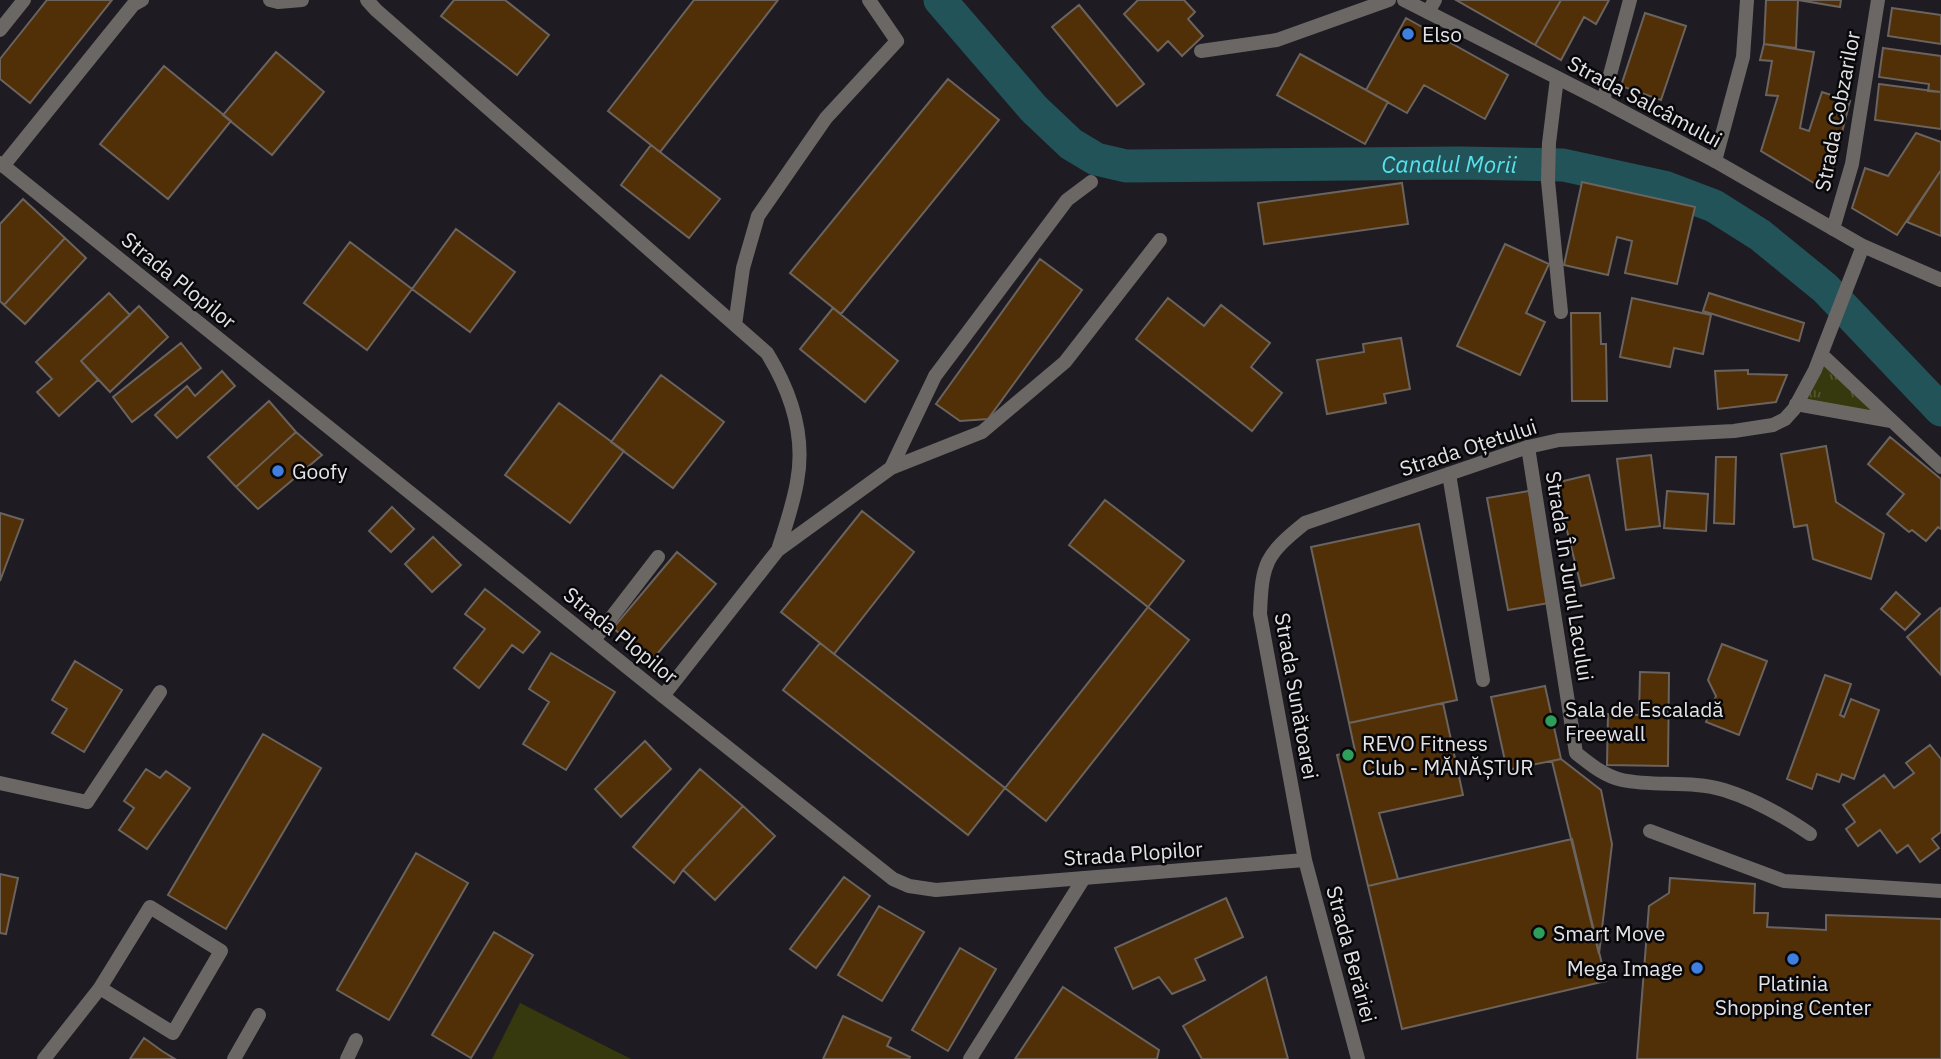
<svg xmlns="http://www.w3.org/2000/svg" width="1941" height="1059" viewBox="0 0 1941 1059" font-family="'IBM Plex Sans',sans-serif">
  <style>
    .grass { fill: url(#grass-tufts) }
    .pitch { fill: #36390e }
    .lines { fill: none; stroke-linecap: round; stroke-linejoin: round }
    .canal { stroke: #215358; stroke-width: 33 }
    .building { fill: #512f07; stroke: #6a635e; stroke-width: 2 }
    .service { stroke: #6b6765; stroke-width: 14 }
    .minor { stroke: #6b6765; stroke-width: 14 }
    .shop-dot { fill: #3f7fe0; stroke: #080709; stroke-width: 2.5 }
    .leisure-dot { fill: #2e9e5b; stroke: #080709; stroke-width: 2.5 }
    .labels { text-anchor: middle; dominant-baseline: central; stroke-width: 5; stroke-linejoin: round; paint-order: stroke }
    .poi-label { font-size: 21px; fill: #e3e2e6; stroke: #080709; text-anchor: start }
    .street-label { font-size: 21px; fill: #e3e2e6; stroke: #080709 }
    .water-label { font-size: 23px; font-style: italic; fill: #57e3ee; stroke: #080709 }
  </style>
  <defs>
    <pattern id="grass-tufts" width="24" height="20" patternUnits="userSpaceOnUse" patternTransform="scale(1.75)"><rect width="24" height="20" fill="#36390e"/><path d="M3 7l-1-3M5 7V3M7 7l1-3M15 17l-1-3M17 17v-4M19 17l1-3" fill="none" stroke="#535531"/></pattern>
  </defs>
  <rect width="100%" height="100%" fill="#1e1c22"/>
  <path class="grass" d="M1823,363L1879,414L1803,400Z"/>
  <path class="pitch" d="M520,1003L631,1059H492Z"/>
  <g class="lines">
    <path class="canal" id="s1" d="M940,0L1034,109L1071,144L1096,159L1126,166L1461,163L1563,165L1664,187L1714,206L1760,235L1825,288L1941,410"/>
  </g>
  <path class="building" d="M47,0H112L30,103L0,79V59Z
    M454,0H505L549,35L517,75L441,16Z
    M694,0H778L660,152L608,111Z
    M1138,0H1184L1195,12L1188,19L1203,36L1182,56L1168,41L1158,51L1124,14Z
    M1456,0H1561L1535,45Z
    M1561,0H1609L1596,24L1584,17L1561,60L1535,45Z
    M1766,0H1798L1796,48L1764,44Z
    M1798,0H1841L1840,7Z
    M1079,5L1144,84L1117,106L1052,27Z
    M1892,8L1941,15V44L1888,36Z
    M1645,13L1686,26L1661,100L1621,86Z
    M1406,18L1508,75L1485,119L1424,85L1407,113L1366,90Z
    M1764,44L1814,52L1800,128L1809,131L1822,92L1850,101L1827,191L1761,151L1778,96L1766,95L1772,61L1760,60Z
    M1883,48L1941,56V92L1928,91L1929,84L1879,77Z
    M276,52L324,92L272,155L223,115Z
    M1300,54L1388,102L1365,144L1277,95Z
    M164,66L231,121L168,199L100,144Z
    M948,79L999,120L841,314L790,273Z
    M1879,84L1941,92V129L1875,120Z
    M1916,133L1941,142V170L1897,235L1852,208L1865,168L1888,176Z
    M651,145L720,199L689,238L621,185Z
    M1941,170V236L1907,222Z
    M1582,182L1695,207L1677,284L1625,273L1632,241L1617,237L1608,275L1564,265Z
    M1402,183L1408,224L1264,244L1258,203Z
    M23,199L65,238L4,305L0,301V224Z
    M456,229L515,272L470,332L412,289Z
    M65,238L86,258L25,324L4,305Z
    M350,242L412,289L367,350L304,303Z
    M1505,244L1549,264L1526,313L1545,322L1520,375L1457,346Z
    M1040,259L1082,290L988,419L960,421L936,404Z
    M109,293L130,315L81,361L98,380L59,416L37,392L52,379L36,362Z
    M1709,293L1804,323L1799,341L1703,311Z
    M1168,298L1204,326L1221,305L1270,343L1251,367L1282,393L1252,431L1136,339Z
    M1632,298L1711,315L1703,354L1674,348L1670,367L1620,357Z
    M139,306L168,337L110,392L81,361Z
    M833,308L898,361L865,402L800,349Z
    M1571,313H1600L1601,344H1606L1607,401H1572Z
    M1401,338L1410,389L1384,394L1386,403L1327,414L1317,360L1364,352L1363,344Z
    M181,343L201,368L132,422L113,397Z
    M1748,370V374L1787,375L1776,402L1718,409L1715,371Z
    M222,371L235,386L177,438L155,415L187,386L195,396Z
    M661,375L724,422L673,488L611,442Z
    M269,401L296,432L236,487L208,457Z
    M559,403L624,451L570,523L505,475Z
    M296,432L322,455L258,509L236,487Z
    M1890,437L1941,479V529L1938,527L1926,541L1912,530L1909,532L1887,514L1904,494L1868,464Z
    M1826,446L1836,502L1884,534L1871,579L1813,559L1807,525L1794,527L1781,454Z
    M1651,455L1660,526L1626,530L1617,459Z
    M1716,457H1736L1734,524L1714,523Z
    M1589,475L1614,578L1581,586L1555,483Z
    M1529,491L1549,603L1508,610L1487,498Z
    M1667,491L1708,494L1706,531L1664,528Z
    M1105,500L1184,561L1148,607L1069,545Z
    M392,507L414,529L391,552L369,531Z
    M862,511L914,552L834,654L781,612Z
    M0,513L23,520L0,581Z
    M1419,524L1457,700L1349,723L1311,547Z
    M433,537L461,565L432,592L405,564Z
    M677,552L716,584L652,660L613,628Z
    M485,589L540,632L523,653L512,645L479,688L454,668L485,629L465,614Z
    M1896,592L1920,614L1905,630L1881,609Z
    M1148,607L1189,640L1046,821L1005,788Z
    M1940,608L1941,609V675L1907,637Z
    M820,643L1005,788L968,835L783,690Z
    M1722,644L1767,661L1739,735L1706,722L1716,696L1708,680Z
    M551,653L615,692L566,770L523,744L549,702L529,689Z
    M75,661L122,690L84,752L52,733L67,709L52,700Z
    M1640,672L1669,673L1668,766L1607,765L1608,714L1639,715Z
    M1825,675L1851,684L1840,715L1844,717L1851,699L1879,710L1854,779L1842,774L1839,782L1817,774L1812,789L1787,779Z
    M1545,686L1561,759L1507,770L1491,697Z
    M1443,703L1463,795L1379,813L1398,879L1368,886L1337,755L1355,751L1349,723Z
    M263,734L321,768L226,929L168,895Z
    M645,741L671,769L621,817L595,789Z
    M1930,745L1941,759V832L1932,839L1939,848L1920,862L1908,845L1897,853L1880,830L1858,846L1846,829L1855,822L1843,805L1884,775L1894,788L1914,773L1906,763Z
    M1561,759L1601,790L1612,844L1599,954L1552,761Z
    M146,769L160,778L166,771L190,788L147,849L119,830L134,808L124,801Z
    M700,769L743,806L683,870L674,883L633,847Z
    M743,806L775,836L715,900L683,870Z
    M1572,839L1606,981L1402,1029L1368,886Z
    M416,853L468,883L389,1020L337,990Z
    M0,874L18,878L6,934L0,933Z
    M844,877L870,896L816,968L790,949Z
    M1670,878L1755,884L1754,913H1768L1767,927L1826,930V915L1941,919V1059H1637L1649,906L1669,893Z
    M1226,898L1243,937L1195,959L1205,980L1172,994L1159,977L1133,989L1115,948Z
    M879,906L924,932L882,1001L838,975Z
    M494,932L533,955L471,1058L432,1035Z
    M960,948L996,969L948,1051L912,1030Z
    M1266,977L1288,1059H1202L1183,1026Z
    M1063,987L1159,1050L1157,1059H1015Z
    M843,1016L891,1038L887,1046L910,1057L909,1059H823Z
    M144,1038L162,1051L175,1059H130Z"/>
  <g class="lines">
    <path class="service" d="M270,0L278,2L302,0
      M367,0L376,10L767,353C791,392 806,435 797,482C793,505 785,528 778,550
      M1428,12L1435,0
      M0,30L24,0
      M1201,51L1277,40L1389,0
      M1557,78L1549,143L1548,181L1561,312
      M1603,101L1630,0
      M1715,161L1743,57L1747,0
      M3,166L133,5L142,0
      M1833,229L1852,164L1878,0
      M735,325L743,268L758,216L826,118L897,41L869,0
      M1528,447L1576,753C1590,764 1604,776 1622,780C1655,787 1691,780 1724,790C1756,800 1782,815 1810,834
      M891,468L935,376L1067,200L1091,182
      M1449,474L1483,680
      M594,640L658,557
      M663,696L778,550L891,468L982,432L1065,362L1160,240
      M87,802L160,692
      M1650,831L1784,881L1941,891
      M150,907L221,951L173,1033L100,988Z
      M44,1059L100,988
      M234,1059L259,1015
      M347,1059L356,1040
      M970,1059L1084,878"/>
    <path class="minor" d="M1404,0L1603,101L1715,161L1863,246L1941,280
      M0,163L663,696L893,879L909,886L936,890L1305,860
      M1821,354L1941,467
      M1796,404L1891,421
      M0,783L87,802
      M1358,1059L1305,860L1260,614C1262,563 1265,555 1305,523L1528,447L1559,440L1734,431L1773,425L1785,419L1794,409L1815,370L1863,246"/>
  </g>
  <g class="shop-dot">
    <circle cx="1408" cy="34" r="7"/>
    <circle cx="278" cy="471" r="7"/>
    <circle cx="1793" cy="959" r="7"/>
    <circle cx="1697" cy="968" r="7"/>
  </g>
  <g class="leisure-dot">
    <circle cx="1551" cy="721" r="7"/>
    <circle cx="1348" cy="755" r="7"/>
    <circle cx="1539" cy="933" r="7"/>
  </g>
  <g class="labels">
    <g class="poi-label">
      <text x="1422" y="34">Elso</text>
      <text x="292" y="471">Goofy</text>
      <text x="1565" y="709">Sala de Escaladă<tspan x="1565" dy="24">Freewall</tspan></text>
      <text x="1362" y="743">REVO Fitness<tspan x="1362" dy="24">Club - MĂNĂȘTUR</tspan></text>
      <text x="1553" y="933">Smart Move</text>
      <text x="1683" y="968" text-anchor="end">Mega Image</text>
      <text x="1793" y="983" text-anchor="middle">Platinia<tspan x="1793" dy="24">Shopping Center</tspan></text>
    </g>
    <g class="street-label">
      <text transform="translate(1645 101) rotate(28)">Strada Salcâmului</text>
      <text transform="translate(1837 111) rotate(-79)">Strada Cobzarilor</text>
      <text transform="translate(179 280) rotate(39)">Strada Plopilor</text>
      <text transform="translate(1468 447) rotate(-18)">Strada Oțetului</text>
      <text transform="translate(1570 576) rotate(81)">Strada În Jurul Lacului</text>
      <text transform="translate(621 635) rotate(39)">Strada Plopilor</text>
      <text transform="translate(1297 696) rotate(80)">Strada Sunătoarei</text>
      <text transform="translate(1133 853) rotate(-4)">Strada Plopilor</text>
      <text transform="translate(1352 954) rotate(75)">Strada Berăriei</text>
    </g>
    <g class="water-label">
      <text stroke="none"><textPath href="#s1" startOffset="578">Canalul Morii</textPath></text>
    </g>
  </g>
</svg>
